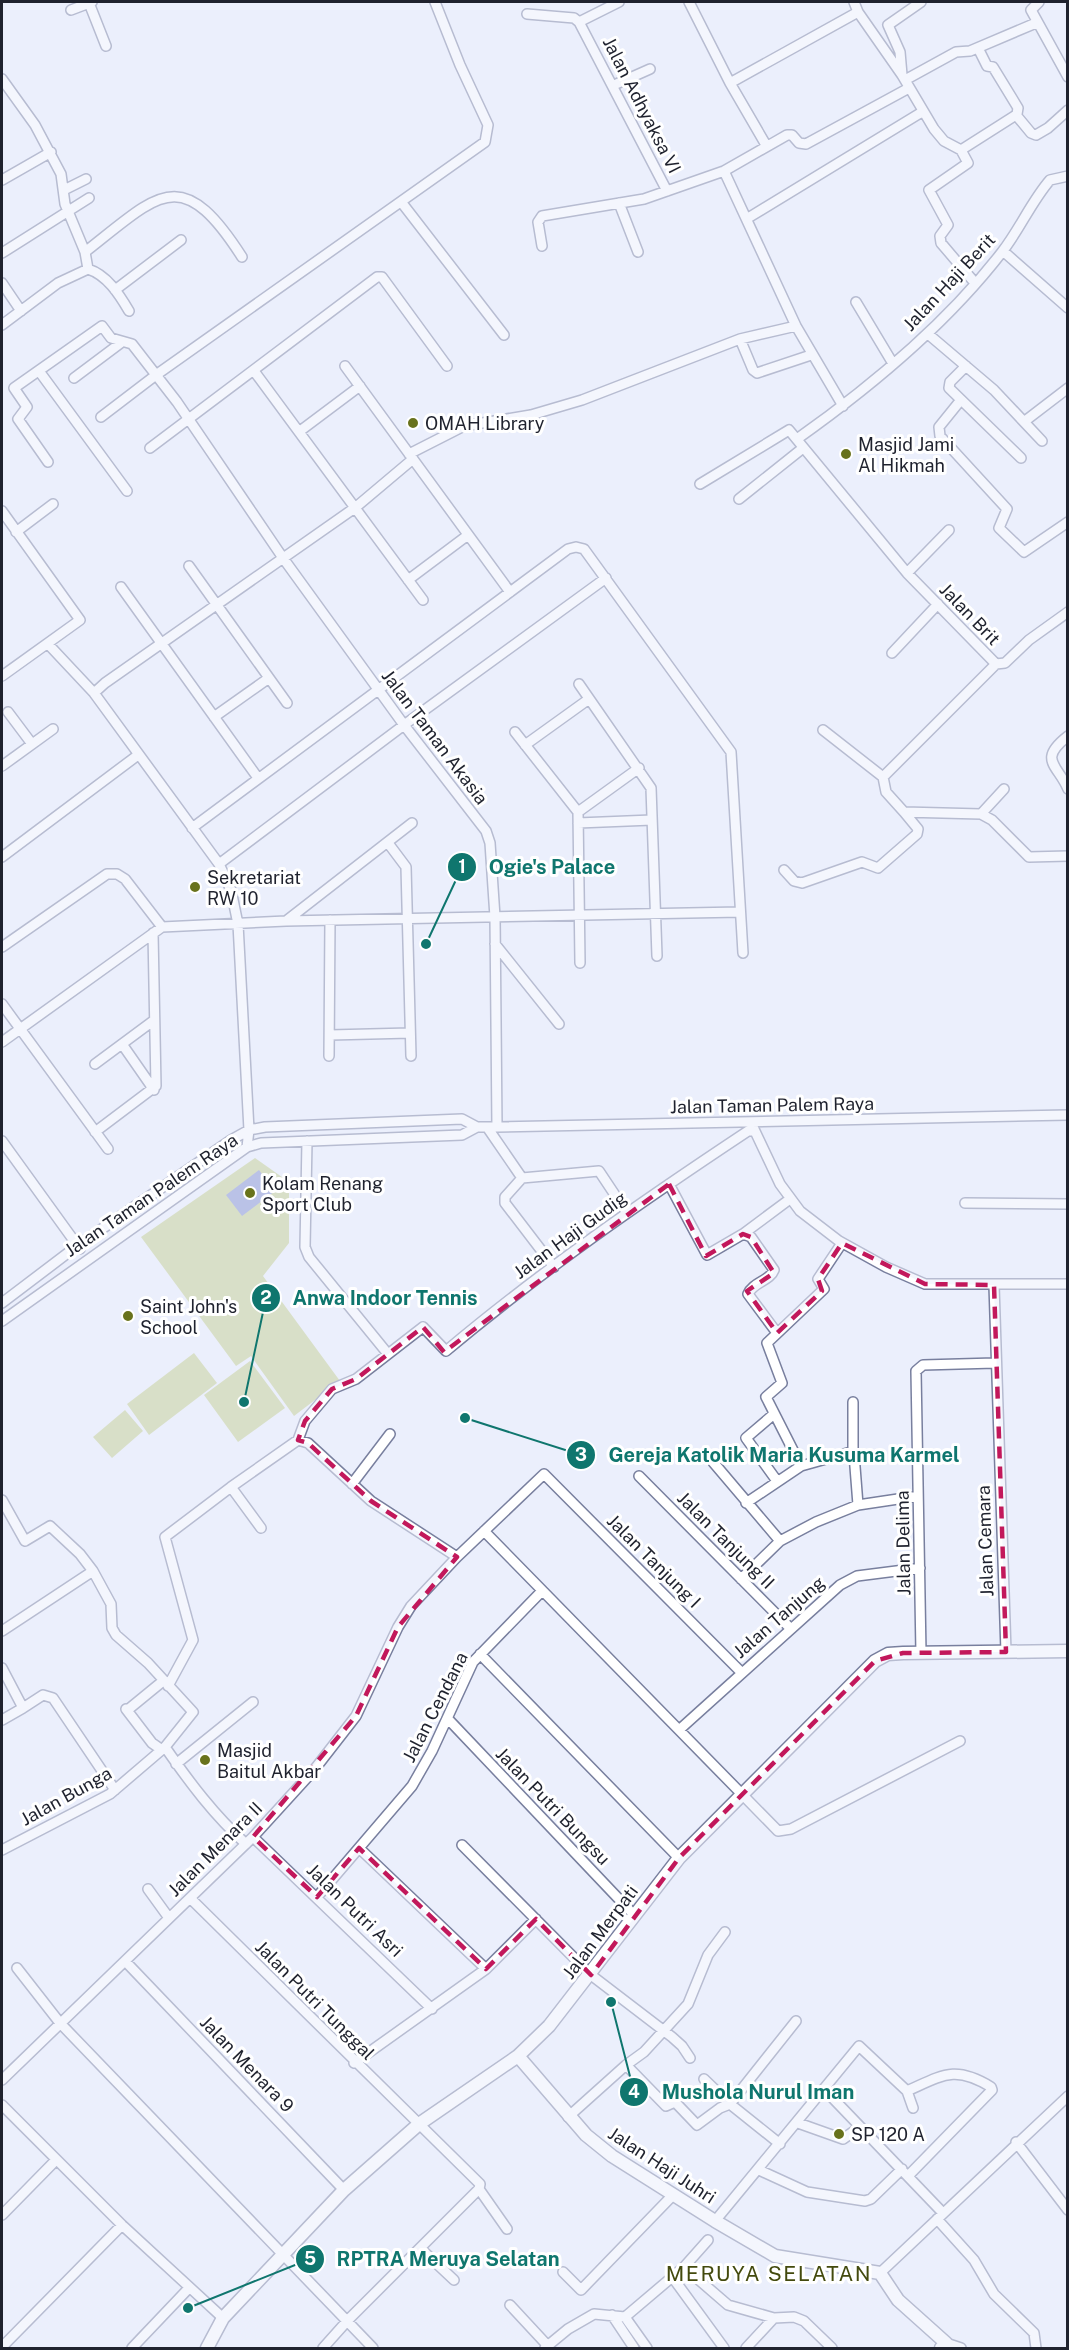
<svg xmlns="http://www.w3.org/2000/svg" width="1069" height="2350" viewBox="0 0 1069 2350" font-family="'Public Sans',sans-serif">
  <style>
    .green { fill: #c2cd8b }
    .water { fill: #7e8cce }
    .lines { fill: none; stroke-linecap: round; stroke-linejoin: round }
    .street-casing { stroke: #787f9e; stroke-width: 12 }
    .secondary-casing { stroke: #787f9e; stroke-width: 15 }
    .street { stroke: #fff; stroke-width: 9 }
    .secondary { stroke: #fff; stroke-width: 12 }
    .marked { fill: none; stroke: #c2185b; stroke-width: 4.5; stroke-dasharray: 12 8; stroke-linejoin: round }
    .poi-dot { fill: #68721c; stroke: #fff; stroke-width: 2 }
    .labels { text-anchor: middle; dominant-baseline: central; stroke-width: 6; stroke-linejoin: round; paint-order: stroke }
    .street-label { font-size: 18px; fill: #1f222e; stroke: #fff }
    .poi-label { font-size: 18px; fill: #1f222e; stroke: #fff; text-anchor: start }
    .quarter-label { font-size: 21px; letter-spacing: 1.5px; fill: #434a0e; stroke: #fff }
    .leader { fill: none; stroke: #0f766e; stroke-width: 2 }
    .callout-dot { fill: #0f766e; stroke: #fff; stroke-width: 2 }
    .mark-label { font-size: 18px; text-anchor: middle; font-weight: bold; fill: #fff }
    .callout-label { font-size: 20px; text-anchor: middle; font-weight: bold; fill: #0f766e; stroke: #fff; stroke-width: 6; stroke-linejoin: round; paint-order: stroke }
  </style>
  <rect width="100%" height="100%" fill="#ebeffc"/>
  <path class="green" d="M255,1158L289,1182V1243L263,1276L340,1381L294,1416L251,1356L236,1366L141,1237Z
    M194,1353L217,1383L149,1435L127,1404Z
    M250,1361L285,1408L238,1442L204,1395Z
    M125,1410L143,1431L112,1458L93,1437Z"/>
  <path class="water" d="M259,1170L275,1191L242,1216L226,1195Z"/>
  <g class="lines">
    <defs>
      <path id="street" d="M619,2L579,22L667,191
        M689,2L730,83L766,145
        M854,2L858,12L902,75L934,129L944,141L961,150L968,163L929,190L948,225L940,236L941,243L975,283
        M1039,2L1031,10L1068,77
        M89,3L106,46
        M71,10L92,2
        M527,14L574,18L579,22
        M978,48L987,66L993,67L1018,108L1017,114
        M902,75L900,52L888,25L921,2
        M2,79L35,125L61,174L65,204L85,252L88,269
        M905,80L956,52L970,51L1036,23
        M730,83L858,12
        M614,85L650,69
        M961,150L1016,115L1031,133L1036,135L1048,128L1068,110
        M724,171L796,326L843,406
        M2,180L51,152
        M64,190L86,179
        M402,203L504,335
        M619,203L638,252
        M748,218L922,112
        M542,246L538,222L542,216L644,199L724,171L787,135H792L799,143L806,144L909,88
        M1003,251L1068,308
        M85,252C159,194 181,162 242,257
        M2,253L89,198
        M88,269C107,275 119,294 129,311
        M2,283L21,311
        M115,290L181,240
        M856,302L892,362
        M2,325L58,283L88,269
        M928,334L994,390L1042,441
        M740,339L753,370L757,373L811,355
        M345,366L510,592
        M966,366L950,382L949,388L1021,458
        M39,371L127,491
        M254,371L423,600
        M74,378L122,342
        M960,401L939,427L940,436L1007,509L999,528L1024,552L1068,522
        M101,417L156,375L485,142L488,125L460,65L435,2
        M1025,421L1068,388
        M300,431L360,386
        M797,439C869,388 948,322 1002,252C1020,229 1031,202 1050,180L1068,176
        M150,448L377,277H382L447,366
        M409,454L464,426L531,415L582,400L740,339L796,326
        M48,462L18,419L27,407L14,388L102,326L111,338L132,344L177,402L283,558L404,725L486,831L490,843L495,917L497,1127
        M700,484L789,430L907,573L996,664L883,777L886,792L904,812L981,814L992,820L1029,857L1068,856
        M739,499L803,448
        M2,511L80,620L2,676
        M16,532L53,504
        M189,566L287,703
        M907,573L949,530
        M408,580L468,535
        M121,587L258,778
        M48,644L94,693L219,864L231,890L238,924L249,1130L247,1147
        M892,653L938,604
        M996,664L1005,663L1029,640L1068,612
        M579,684L651,788L657,956
        M94,693L105,683L356,507L413,459
        M8,712L32,744
        M214,717L269,678
        M823,730L883,777
        M515,732L578,812L580,963
        M1068,736C1037,760 1058,765 1068,789
        M525,745L589,699
        M2,766L53,729
        M578,812L639,768
        M981,814L1004,789
        M578,823L652,820
        M192,828L568,549L576,547L584,549L731,752L743,953
        M388,843L406,867L411,1056
        M2,857L138,755
        M219,864L404,725L606,578
        M784,870L794,881L802,883L862,862L878,868L917,834L918,829L904,812
        M286,921L412,823
        M495,944L559,1024
        M2,947L107,874H117L125,879L162,927
        M2,1004L108,1149
        M330,1035L410,1033
        M2,1042L162,927L286,921L740,912
        M122,1044L154,1090
        M329,1056L330,920
        M95,1064L153,1021
        M487,1127L522,1178
        M753,1127L780,1184L800,1211L839,1241L886,1267L925,1284H1068
        M95,1132L156,1086L153,933
        M2,1141L80,1249
        M307,1141L305,1247L309,1257L388,1354
        M669,1184L707,1255L743,1234L751,1237L774,1270C770,1281 753,1282 748,1294L777,1333
        M965,1203L1068,1204
        M743,1234L790,1199
        M554,1267L505,1203V1197L522,1178L599,1171L627,1213
        M994,1285L1006,1652
        M2,1303L77,1246L231,1140L249,1130L265,1127L462,1119L477,1127H497L1068,1115
        M2,1321L247,1147L261,1143L462,1135L477,1127
        M774,1414L746,1438L777,1481
        M298,1440L305,1421L332,1389L356,1379L423,1327L446,1351C541,1271 644,1200 748,1131H755
        M853,1452V1402
        M713,1462L780,1541
        M801,1466L766,1397L782,1383L767,1343L824,1289L818,1279L842,1243
        M639,1476L790,1628
        M352,1484L390,1434
        M231,1487L261,1528
        M2,1500L25,1541L50,1526L80,1554L93,1571L111,1604L112,1628L116,1635L148,1663L193,1712L165,1747L110,1794L2,1850
        M746,1503L801,1466L851,1452L854,1454L858,1505
        M484,1531L778,1831L791,1829L960,1741
        M741,1579L780,1541L816,1522L858,1505L918,1496
        M2,1631L93,1571
        M921,1653L916,1371L923,1365L995,1363
        M480,1654L679,1858
        M2,1668L23,1708L43,1695L53,1698L115,1790
        M168,1686L193,1640L165,1537L231,1487L298,1440L308,1443L371,1501L457,1557
        M130,1708L163,1681
        M126,1709L152,1743L162,1750
        M448,1719L635,1916
        M2,1720L23,1708
        M679,1730L840,1585L857,1576L920,1568
        M165,1747C190,1783 214,1815 246,1844
        M176,1764L253,1702
        M253,1837L432,2009
        M462,1845L591,1975L672,2037L682,2046L690,2058
        M359,1848L486,1969
        M148,1889L169,1918
        M317,1897L412,1786L432,1751L473,1662L541,1592
        M190,1898L480,2184L479,2189L348,2320L323,2348
        M125,1961L344,2190
        M17,1968L60,2023L373,2348
        M354,2063L486,1969L536,1919
        M704,2079L730,2104L720,2108L697,2125L675,2102L666,2106L626,2065L644,2052L688,2004L708,1955L725,1932
        M2,2080L253,1837L314,1770L356,1716L398,1627L411,1606L457,1557L544,1474L741,1672
        M824,2089L943,2213
        M907,2091C943,2075 955,2065 991,2087L992,2090L908,2176
        M2,2105L122,2225L223,2318
        M568,2117L626,2065
        M798,2123L843,2139L860,2127
        M1016,2142L1068,2210
        M780,2144L730,2104L796,2021
        M759,2170L807,2192L865,2201L871,2199L902,2169
        M479,2189L507,2229
        M2,2215L56,2160
        M937,2219L974,2260L994,2294L1034,2333L1036,2348
        M715,2221L859,2046L907,2091L913,2108
        M420,2248L454,2280
        M684,2267L708,2240
        M563,2272L581,2290L673,2195
        M880,2273L1068,2096
        M673,2278L724,2348
        M510,2305L548,2346
        M612,2315L634,2348
        M625,2317L647,2348
        M946,2343L961,2348
        M2,2347L122,2225
        M132,2348L189,2288
        M545,2348L568,2329L594,2314L625,2317L684,2267L728,2305L774,2318L794,2317L804,2321L832,2348
        M746,2348L774,2318"/>
      <path id="secondary" d="M518,2056L586,2135L612,2156L715,2221L775,2256L880,2273L898,2300L946,2343L941,2348
        M207,2348L223,2318L344,2190L419,2124L518,2056L549,2026L679,1858L875,1661L888,1654L903,1653L1068,1651"/>
    </defs>
    <use href="#street" class="street-casing"/>
    <use href="#secondary" class="secondary-casing"/>
    <use href="#street" class="street"/>
    <use href="#secondary" class="secondary"/>
  </g>
  <path d="M0 0H1069V2350H0ZM669,1184L706,1256L743,1234L751,1237L774,1273L747,1291L777,1333L822,1291L818,1279L842,1243L925,1284L994,1285L1006,1652L903,1653L875,1661L679,1858L591,1975L536,1919L486,1969L359,1848L317,1897L253,1837L356,1716L398,1627L457,1557L371,1501L308,1443L298,1440L305,1421L332,1389L356,1379L423,1327L444,1352Z" fill="#ebeffc" fill-opacity=".55" fill-rule="evenodd"/>
  <path class="marked" d="M669,1184L706,1256L743,1234L751,1237L774,1273L747,1291L777,1333L822,1291L818,1279L842,1243L925,1284L994,1285L1006,1652L903,1653L875,1661L679,1858L591,1975L536,1919L486,1969L359,1848L317,1897L253,1837L356,1716L398,1627L457,1557L371,1501L308,1443L298,1440L305,1421L332,1389L356,1379L423,1327L444,1352Z"/>
  <g class="poi-dot">
    <circle cx="413" cy="423" r="6"/>
    <circle cx="846" cy="454" r="6"/>
    <circle cx="195" cy="887" r="6"/>
    <circle cx="250" cy="1193" r="6"/>
    <circle cx="128" cy="1316" r="6"/>
    <circle cx="205" cy="1760" r="6"/>
    <circle cx="839" cy="2134" r="6"/>
  </g>
  <g class="labels">
    <g class="street-label">
      <text transform="translate(642 105) rotate(63)">Jalan Adhyaksa VI</text>
      <text transform="translate(949 282) rotate(-47)">Jalan Haji Berit</text>
      <text transform="translate(970 614) rotate(46)">Jalan Brit</text>
      <text transform="translate(435 737) rotate(53)">Jalan Taman Akasia</text>
      <text transform="translate(772 1105) rotate(-1)">Jalan Taman Palem Raya</text>
      <text transform="translate(151 1195) rotate(-34)">Jalan Taman Palem Raya</text>
      <text transform="translate(570 1235) rotate(-36)">Jalan Haji Gudig</text>
      <text transform="translate(726 1540) rotate(45)">Jalan Tanjung II</text>
      <text transform="translate(985 1541) rotate(-92)">Jalan Cemara</text>
      <text transform="translate(903 1543) rotate(-91)">Jalan Delima</text>
      <text transform="translate(654 1561) rotate(45)">Jalan Tanjung I</text>
      <text transform="translate(779 1617) rotate(-41)">Jalan Tanjung</text>
      <text transform="translate(435 1707) rotate(-63)">Jalan Cendana</text>
      <text transform="translate(66 1796) rotate(-29)">Jalan Bunga</text>
      <text transform="translate(553 1806) rotate(46)">Jalan Putri Bungsu</text>
      <text transform="translate(215 1849) rotate(-45)">Jalan Menara II</text>
      <text transform="translate(355 1910) rotate(44)">Jalan Putri Asri</text>
      <text transform="translate(600 1932) rotate(-53)">Jalan Merpati</text>
      <text transform="translate(315 2000) rotate(45)">Jalan Putri Tunggal</text>
      <text transform="translate(247 2064) rotate(46)">Jalan Menara 9</text>
      <text transform="translate(662 2165) rotate(33)">Jalan Haji Juhri</text>
    </g>
    <g class="poi-label">
      <text x="425" y="423">OMAH Library</text>
      <text x="858" y="444">Masjid Jami<tspan x="858" dy="21">Al Hikmah</tspan></text>
      <text x="207" y="877">Sekretariat<tspan x="207" dy="21">RW 10</tspan></text>
      <text x="262" y="1183">Kolam Renang<tspan x="262" dy="21">Sport Club</tspan></text>
      <text x="140" y="1306">Saint John's<tspan x="140" dy="21">School</tspan></text>
      <text x="217" y="1750">Masjid<tspan x="217" dy="21">Baitul Akbar</tspan></text>
      <text x="851" y="2134">SP 120 A</text>
    </g>
    <g class="quarter-label">
      <text x="769" y="2273">MERUYA SELATAN</text>
    </g>
  </g>
  <path class="leader" d="M426 944L462 867M244 1402L266 1298M465 1418L581 1455M611 2002L634 2092M188 2308L310 2259"/>
  <g class="callout-dot">
    <circle cx="426" cy="944" r="6"/>
    <circle cx="244" cy="1402" r="6"/>
    <circle cx="465" cy="1418" r="6"/>
    <circle cx="611" cy="2002" r="6"/>
    <circle cx="188" cy="2308" r="6"/>
    <circle cx="462" cy="867" r="15"/>
    <circle cx="266" cy="1298" r="15"/>
    <circle cx="581" cy="1455" r="15"/>
    <circle cx="634" cy="2092" r="15"/>
    <circle cx="310" cy="2259" r="15"/>
  </g>
  <g class="mark-label">
    <text x="462" y="873">1</text>
    <text x="266" y="1304">2</text>
    <text x="581" y="1461">3</text>
    <text x="634" y="2098">4</text>
    <text x="310" y="2265">5</text>
  </g>
  <g class="callout-label">
    <text x="552" y="874">Ogie's Palace</text>
    <text x="385" y="1305">Anwa Indoor Tennis</text>
    <text x="784" y="1462">Gereja Katolik Maria Kusuma Karmel</text>
    <text x="758" y="2099">Mushola Nurul Iman</text>
    <text x="448" y="2266">RPTRA Meruya Selatan</text>
  </g>
  <rect width="1069" height="2350" fill="none" stroke="#1f222e" stroke-width="6"/>
</svg>
